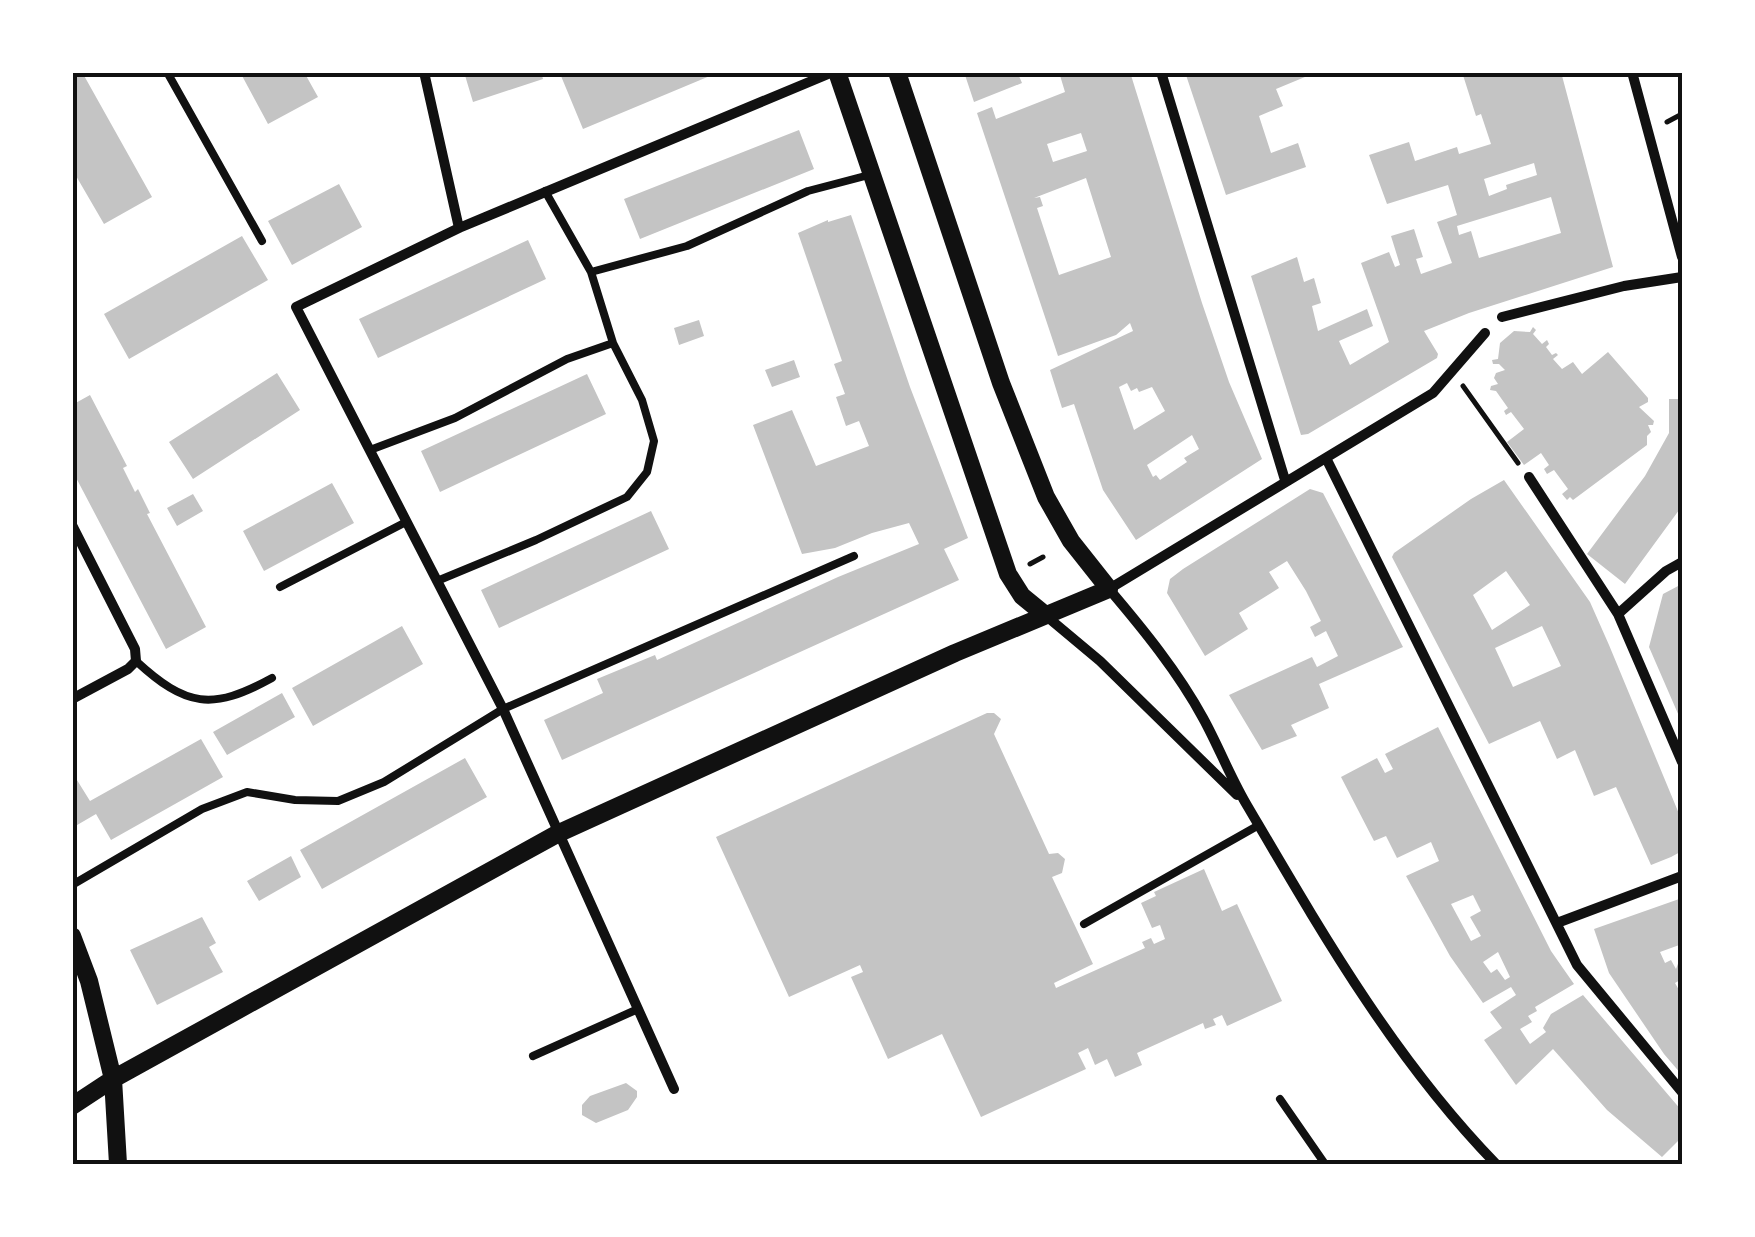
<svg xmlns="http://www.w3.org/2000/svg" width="1755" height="1237" viewBox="0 0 1755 1237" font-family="Montserrat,sans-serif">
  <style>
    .building { fill: #c4c4c4; fill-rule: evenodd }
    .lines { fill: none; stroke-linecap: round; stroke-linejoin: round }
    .path { stroke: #111; stroke-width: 5 }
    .service { stroke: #111; stroke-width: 8 }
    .minor { stroke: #111; stroke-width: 10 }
    .tertiary { stroke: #111; stroke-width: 18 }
    .neatline { fill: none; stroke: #111; stroke-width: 4 }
  </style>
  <rect width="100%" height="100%" fill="#fff"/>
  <path class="building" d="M72,72H82L152,197L104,224L72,169Z
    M240,72H304L318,97L268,124Z
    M464,72H541L543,79L473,102Z
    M569,72H717V73L583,129L561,76Z
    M964,72H1025L1019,76L1022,83L974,102Z
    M1059,72H1130L1202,303L1229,382L1262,459L1136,540L1103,490L1074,404L1062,408L1050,370L1133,331L1130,323L1116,335L1058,356L977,113L992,107L996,119L1065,92ZM1081,133L1087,151L1053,162L1047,144ZM1086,178L1111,257L1059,275L1037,208L1043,206L1040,197L1034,198ZM1127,383L1131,391L1137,388L1139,392L1152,387L1165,411L1134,430L1119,387ZM1192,435L1199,449L1184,458L1187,462L1160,480L1156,475L1153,477L1147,465Z
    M1185,72H1238L1240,77L1251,72H1317L1276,89L1283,106L1259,116L1271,153L1298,143L1306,167L1226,195Z
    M1462,72H1561L1613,267L1469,313L1424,331L1438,354L1437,358L1308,434L1301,435L1251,276L1297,257L1304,282L1314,278L1321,303L1312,306L1318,331L1367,309L1373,326L1339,341L1350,365L1389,342L1361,263L1389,252L1395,267L1400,265L1391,236L1414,229L1423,257L1416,259L1421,274L1452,263L1437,222L1457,215L1448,185L1387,204L1369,155L1409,142L1415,161L1457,147L1459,154L1491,144L1481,114L1476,116ZM1534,163L1537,175L1506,185L1507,189L1489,196L1484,179ZM1551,197L1561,233L1479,258L1471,231L1459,235L1457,226Z
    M799,130L814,169L640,239L624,199Z
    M339,184L362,227L292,265L268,221Z
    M851,215L910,387L968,538L944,549L959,580L562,760L544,720L603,693L597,679L655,655L657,660L838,577L919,544L909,523L872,533L835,548L802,554L753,425L792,410L816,466L869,446L859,421L846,426L836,397L845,394L834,364L842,361L798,233L828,220V222Z
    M242,236L268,280L129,359L104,314Z
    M528,240L546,279L378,358L359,319Z
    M699,320L704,336L679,345L674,328Z
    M1533,327L1536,330L1533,334L1542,344L1547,340L1549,344L1546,347L1552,355L1556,353L1558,355L1553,359L1562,369L1573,362L1582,374L1608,352L1648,398V402L1639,407L1654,421L1653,425H1648L1651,432L1647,436V445L1573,500L1570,497L1567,500L1562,494L1568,489L1554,470L1547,474L1544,469L1549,465L1541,453L1524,465L1507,442L1524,429L1511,412L1506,415L1504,411L1508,408L1496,391L1490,390L1491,386L1498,384L1494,378L1496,373L1505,370L1499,364H1493L1492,360L1498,359L1500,343L1514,331L1530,332Z
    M794,360L800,377L772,387L765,370Z
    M277,373L300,410L193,479L169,442Z
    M587,374L606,414L440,492L421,451Z
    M90,395L127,466L123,468L135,492L138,489L150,513L147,514L206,627L166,649L72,470V405Z
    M1669,399H1682V443L1679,451L1682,454V506L1625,584L1587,554L1645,476L1669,433Z
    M1504,480L1590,602L1609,645L1682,821V851L1671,857L1651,865L1616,787L1594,796L1575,750L1557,759L1540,721L1489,744L1392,557L1394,553L1471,499ZM1506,571L1530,605L1492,630L1473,595ZM1542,626L1561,666L1513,687L1495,648Z
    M332,483L354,523L264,571L243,531Z
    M1310,489L1323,493L1403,647L1319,684L1329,708L1291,725L1297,736L1262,750L1229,695L1312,657L1317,667L1338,656L1326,631L1315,637L1310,627L1321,621L1306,591L1287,561L1269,572L1279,588L1239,613L1248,629L1205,656L1167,593L1170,579L1183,569Z
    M193,494L203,511L177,526L167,508Z
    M651,511L669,549L499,628L481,590Z
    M1680,585L1682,586V723L1649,647L1663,594Z
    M402,626L423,664L313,726L292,688Z
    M282,693L295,717L227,755L213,732Z
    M987,713H994L1001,719L994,734L1049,854L1058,853L1065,859L1062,873L1052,877L1093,964L1054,983L1056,988L1145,948L1142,942L1151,938L1154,944L1165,939L1160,925L1152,928L1141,903L1156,896L1154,892L1204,869L1222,911L1237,904L1282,1001L1227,1026L1222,1015L1213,1019L1216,1025L1205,1029L1203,1023L1137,1053L1142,1065L1115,1077L1107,1059L1095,1065L1088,1048L1078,1053L1086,1069L981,1117L942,1034L888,1059L851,977L863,972L860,965L789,997L716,837Z
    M1438,727L1551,951L1574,984L1535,1007L1537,1011L1528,1016L1532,1022L1520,1029L1530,1044L1546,1032L1543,1028L1551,1014L1583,995L1682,1111V1137L1662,1157L1607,1110L1553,1049L1516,1085L1484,1040L1502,1028L1490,1012L1516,995L1511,987L1483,1003L1450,956L1406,876L1439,861L1431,842L1397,858L1386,836L1374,841L1341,777L1377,758L1385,773L1393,769L1385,754ZM1473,895L1481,911L1470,917L1481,936L1471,941L1451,904ZM1498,952L1510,977L1505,980L1497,969L1491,973L1483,962Z
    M201,739L223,777L111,840L96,814L72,828V772L90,801Z
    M465,758L487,797L322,889L300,850Z
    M291,856L301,877L259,901L247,881Z
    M1682,898V944L1660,952L1665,963L1671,960L1676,969L1682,953V979L1675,983L1679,990L1682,989V1075L1664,1054L1609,973L1594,929Z
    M202,917L216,943L209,947L223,972L157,1005L130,950Z
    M626,1083L637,1091V1097L628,1110L596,1123L582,1115V1105L590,1096Z"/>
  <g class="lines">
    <path class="path" d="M1667,122L1682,114
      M1463,386L1518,463
      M1030,564L1043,557"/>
    <path class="service" d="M167,72L262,241
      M545,191L591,272L613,343
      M591,272L687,246L808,191L869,175
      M370,450L455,418L567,359L613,343L642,400L654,441L647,472L627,497L536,540L437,581
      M280,587L406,522
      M136,661C186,707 212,711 272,678
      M72,885L202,809L247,792L295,800L338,801L384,782L503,709L854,556
      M1084,924L1259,825
      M533,1056L638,1009
      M1280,1099L1325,1164"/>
    <path class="minor" d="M424,72L459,228
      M1161,72L1285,480
      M1632,72L1682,257
      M1502,317L1624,286L1682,277
      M1485,333L1433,393L1109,589C1143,629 1178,672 1203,718C1219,747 1231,779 1248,807C1322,933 1394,1059 1496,1164
      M1327,460L1577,965L1682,1092
      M1529,477L1618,614L1682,762
      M72,525L135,649L136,661L128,669L72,699
      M1618,614L1666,571L1682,562
      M1045,615L1100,661L1237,795
      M1557,923L1682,876
      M674,1089L503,709L296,307L459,228L833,72"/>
    <path class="tertiary" d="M837,72L1008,574L1022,596L1044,614
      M72,936L89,981L113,1079L118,1164
      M72,1106L113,1079L557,834L955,653L1109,589L1071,541L1046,497L1001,383L897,72"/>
  </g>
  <rect width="1755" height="1237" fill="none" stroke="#ffffff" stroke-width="150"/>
  <rect x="75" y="75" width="1605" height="1087" class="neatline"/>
</svg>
